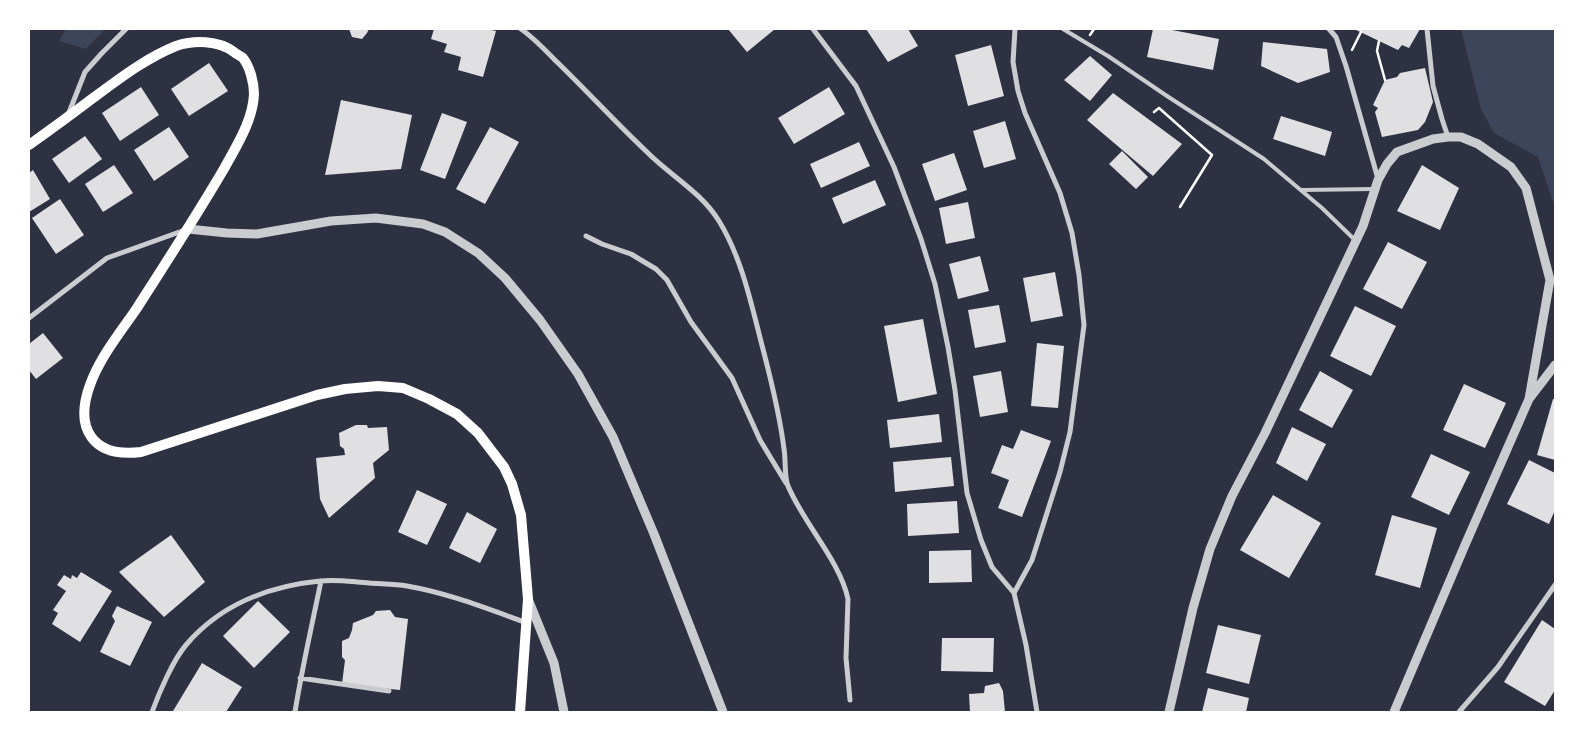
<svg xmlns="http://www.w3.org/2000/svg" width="1584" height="741" viewBox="0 0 1584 741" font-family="'Fira Sans',sans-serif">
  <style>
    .green { fill: #3c4559 }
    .building { fill: #e0e0e3 }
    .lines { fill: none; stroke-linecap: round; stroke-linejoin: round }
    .path { stroke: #fff; stroke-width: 2.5 }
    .service { stroke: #caccd0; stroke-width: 4 }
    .minor { stroke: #caccd0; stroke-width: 5 }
    .tertiary { stroke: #caccd0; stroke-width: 9 }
    .secondary { stroke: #fff; stroke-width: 10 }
  </style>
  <rect width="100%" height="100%" fill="#2d3142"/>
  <path class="green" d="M66,29H105L86,49L59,41Z
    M1461,29H1555V207L1538,157L1494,133L1481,109Z"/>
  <path class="building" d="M349,29H369L367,33L362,39L352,37Z
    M434,29H487L496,31L483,77L458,70L461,57L444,52L447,44L431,39Z
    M728,29H775L747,52Z
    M866,29H908L918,46L888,62Z
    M1153,29H1167L1219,39L1213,70L1147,57Z
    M1354,29H1420L1409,48L1402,45L1398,50Z
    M1263,42L1327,49L1330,72L1298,83L1261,66Z
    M991,45L1004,96L968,106L955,55Z
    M1090,56L1112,75L1090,101L1064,80Z
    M209,63L228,91L189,116L171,89Z
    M1425,68L1433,102L1425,122L1418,130L1382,137L1375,112L1378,108L1373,105L1385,80L1397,77L1400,73Z
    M141,87L159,115L120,141L102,113Z
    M829,87L845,114L794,144L778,118Z
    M1113,93L1182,144L1153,176L1087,120Z
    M341,100L412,115L401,169L325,175Z
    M442,113L467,122L445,179L420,170Z
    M1281,116L1332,132L1325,156L1273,139Z
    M1005,121L1016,159L984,168L973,131Z
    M169,127L189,157L154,181L134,150Z
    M490,127L519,142L485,204L456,189Z
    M85,136L102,159L69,183L52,159Z
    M859,142L870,166L821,188L810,164Z
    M1122,151L1148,177L1136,189L1109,164Z
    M954,153L967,190L935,201L922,164Z
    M114,165L133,193L103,212L85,184Z
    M1422,165L1459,188L1440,230L1397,211Z
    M33,170L50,199L29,212V173Z
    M875,180L886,205L843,224L832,198Z
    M60,199L84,235L56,254L32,218Z
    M968,202L975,238L946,244L939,208Z
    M1388,242L1427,262L1402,309L1363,289Z
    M980,256L989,291L958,299L949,264Z
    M1055,272L1063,316L1031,322L1023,278Z
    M999,305L1006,342L975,348L968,310Z
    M1355,306L1396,326L1371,376L1330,356Z
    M923,319L937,394L898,402L884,326Z
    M43,333L63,358L36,379L29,370V344Z
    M1037,343L1064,346L1058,408L1031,406Z
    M1001,371L1008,412L980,417L973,376Z
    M1320,371L1353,390L1332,428L1299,410Z
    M1464,384L1506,403L1485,448L1443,430Z
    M1553,399H1555V460L1537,455Z
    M939,414L942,442L890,448L887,420Z
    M356,425H367L368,428L387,427L389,450L373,463L375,478L329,518L320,499L316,458L345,455L344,449L340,446L339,433Z
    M1292,427L1326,444L1307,481L1276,463Z
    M1021,430L1051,441L1022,517L998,508L1009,480L991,473L1002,445L1013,449Z
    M1431,454L1470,472L1449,515L1411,497Z
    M951,457L954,486L895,492L893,462Z
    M1529,460L1555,473V510L1549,524L1507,504Z
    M417,490L447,504L427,545L398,532Z
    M1273,495L1321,523L1289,578L1240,550Z
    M957,501L959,533L908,536L907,504Z
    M467,512L497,529L480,563L449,548Z
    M1392,515L1437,528L1420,588L1375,575Z
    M171,535L205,582L164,617L119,572Z
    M971,550L972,582L929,583V551Z
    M81,572L112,591L80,642L52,624L58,613L53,610L66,591L57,585L64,575L71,579L72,575L77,578Z
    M258,601L290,632L254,668L223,636Z
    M117,606L152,622L130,666L100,652L115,621L112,616Z
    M390,610L395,617L408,619L400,690L342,684L345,660L342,657V641L349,638L352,630L353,623L373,615L376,611Z
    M1542,620L1555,629V690L1545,706L1504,682Z
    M1218,625L1261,635L1249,684L1206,673Z
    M942,638H994L993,672L941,671Z
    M202,663L242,687L226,712H176L173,711Z
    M999,683L1003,691L1005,712H970L969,694L984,693L985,686Z
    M1208,688L1249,698L1246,712H1202Z"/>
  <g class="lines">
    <path class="path" d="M1090,35L1094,29
      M1379,41L1377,51L1385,80
      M1352,50L1361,32
      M1159,108L1212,155L1180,207
      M1154,112L1159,108"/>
    <path class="service" d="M1063,29L1108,56L1167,96L1264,159L1322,208L1356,241
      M1302,190L1374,189"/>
    <path class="minor" d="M521,29C534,38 546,51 557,62C588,92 617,124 648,153C671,176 701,192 719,221C743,260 752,308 764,353C772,384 780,417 784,449C786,460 784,476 788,486C804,524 840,561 848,599L846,658L850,700
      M813,29L856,86L894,167L921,239L935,284L948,347L955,390L967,493L981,540L992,567L1014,593
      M1015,29L1013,62L1018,91L1025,113L1060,193L1072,233L1079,275L1084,325L1070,432L1060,472L1032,560L1014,593L1026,645L1037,712
      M1329,29L1336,37L1346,66L1378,179
      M1427,29L1433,86L1442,119L1448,137
      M68,115L85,72L102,53L126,29
      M586,236L602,244L631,254L656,269L667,280L691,322L732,378L760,440L786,483
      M29,318L107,258L185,230
      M300,678L389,691
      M152,712C159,693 173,660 186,645C220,605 269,586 320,581C336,579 353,582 369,583C382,584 395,584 407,586C448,593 488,609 527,623
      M295,712C302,668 312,625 321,581
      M1459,712L1498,667L1555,585"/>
    <path class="tertiary" d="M188,229L227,233L257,234L331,221L376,218L423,224L445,232L478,253L505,278L540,320L578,374L613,437L654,534L723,712
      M528,599L554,663L564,712
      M1169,712L1193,608L1210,549L1232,496L1265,433L1363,226L1378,180L1387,164L1397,152L1433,139L1448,137H1461L1478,144L1511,167L1526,188L1550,280L1529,399
      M1394,712L1465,545L1529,399L1555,365"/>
    <path class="secondary" d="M29,145C50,130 72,114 93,98C119,79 146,58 176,46C194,40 218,40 234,52C236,54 241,56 243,58C250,67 254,83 254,94C253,120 237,145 225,167C197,215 167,261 137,308C120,333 100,357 90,385C74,429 93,458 141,452L317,395L345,389L378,386L403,388L429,399L457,414L478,433L504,467L512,484L521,515L528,599L520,712"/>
  </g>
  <rect width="1584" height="741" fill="none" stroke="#ffffff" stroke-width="60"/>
</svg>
